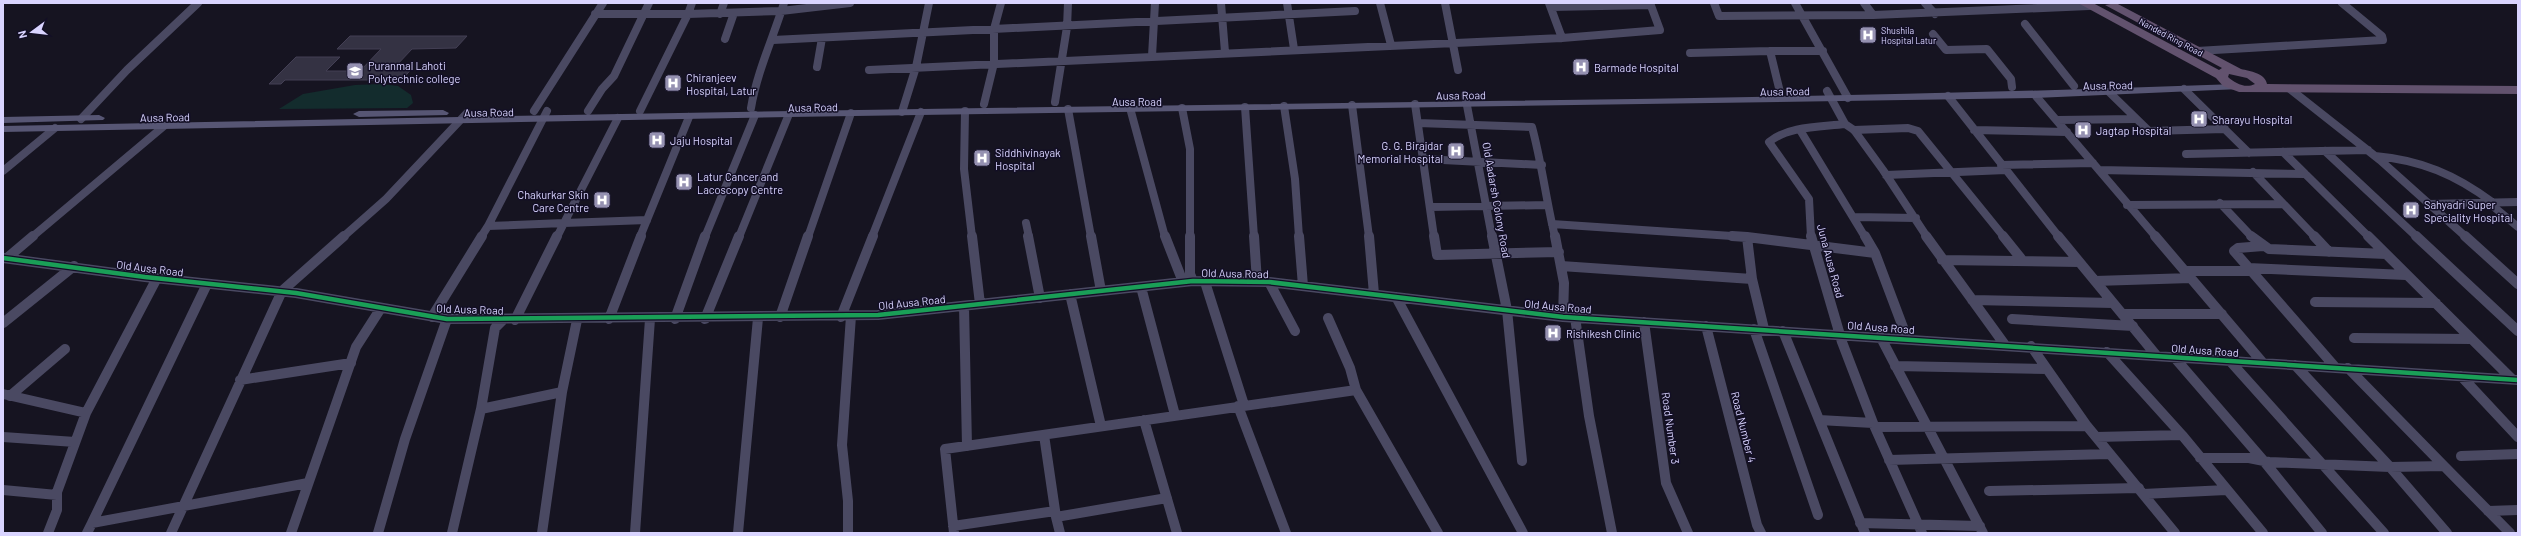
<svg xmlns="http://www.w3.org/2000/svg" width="2521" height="536" viewBox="0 0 2521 536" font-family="Barlow,sans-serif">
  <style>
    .green { fill: #132c2d }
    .building { fill: #343243; stroke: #433f54 }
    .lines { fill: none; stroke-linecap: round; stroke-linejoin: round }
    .minor-far1 { stroke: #4a4962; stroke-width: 8 }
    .minor { stroke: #4a4962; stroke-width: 10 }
    .secondary { fill: #575674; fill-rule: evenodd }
    .trunk { fill: #62526e; fill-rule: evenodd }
    .cycleway-casing { stroke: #130f26; stroke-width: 7 }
    .cycleway { stroke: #1a9f57; stroke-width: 4.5 }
    .labels { text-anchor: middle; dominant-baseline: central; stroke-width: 3; stroke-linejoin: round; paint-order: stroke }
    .far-poi-label { font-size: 9px; fill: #d9d4ff; stroke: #130f26; text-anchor: start }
    .far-street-label { font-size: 9px; fill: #d9d4ff; stroke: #130f26 }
    .poi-label { font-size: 11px; fill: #d9d4ff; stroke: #130f26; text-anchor: start }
    .street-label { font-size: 11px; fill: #d9d4ff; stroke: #130f26 }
  </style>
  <rect width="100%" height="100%" fill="#161421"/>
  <path class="green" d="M381,84L398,86L411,95L413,103L407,108L279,109L303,94L355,85Z"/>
  <path class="building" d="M350,36H467L456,48L412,49L395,67H413L402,80H285L281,84H269L296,57H340L326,71H360L381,49H337Z"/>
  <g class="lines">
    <path class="minor-far1" d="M1221,3L1225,52
      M1287,3L1294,49
      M1380,3L1391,45
      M1445,3L1458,70
      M1549,3L1562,38
      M1714,3L1719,16L1873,15
      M1795,3L1848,98
      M1864,3L1873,15L2089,6
      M1925,3L1935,14
      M1551,7L1651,5
      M595,14H688L692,3
      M720,14L724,3
      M2025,24L2074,86
      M1933,34L1946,50L1987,49L2011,79L2012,87
      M725,39L734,13
      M773,40L1355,11
      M2197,51L2383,40L2382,36L2342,3
      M1690,53L1770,51
      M1152,56L1155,3
      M817,67L822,38
      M869,70L1562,38L1660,30L1650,3
      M2184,89L2249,153
      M2290,89L2380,160L2466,237
      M1827,91L1845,124L1854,130L1883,170L1927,237
      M1780,92L1770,51H1823
      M2109,92L2149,131L2225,129
      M1465,95L1492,237
      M2035,95L2156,237
      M1948,96L2059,237
      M1055,102L1067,27L1068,3
      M984,104L994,63V29L1001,3
      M1415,104L1434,237
      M1352,105L1369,237
      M1284,106L1295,179L1299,237
      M1245,107L1254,237
      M751,108C757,72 773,38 784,3
      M1130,108L1165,237
      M1182,108L1190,149V237
      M1068,109L1091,237
      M534,111L603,3
      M547,111L488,226L564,223L618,118
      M588,111L602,89L614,76L649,3
      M640,111L688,14L781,11L850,3
      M965,111L964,169L972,237
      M902,112L916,67L929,3
      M81,119L127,70L198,3
      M2057,120L2135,119
      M1418,123L1532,127C1542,164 1546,200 1555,237
      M1800,130L1865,237
      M1854,130L1908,128L1918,131L2004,237
      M1974,130L2067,132
      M2325,151L2417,237
      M2283,152L2369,237
      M2186,154L2368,150
      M2375,156C2421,160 2456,175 2492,202
      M1423,159L1542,165
      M2001,165L2093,163
      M2099,170L2305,174
      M3,171L55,128
      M2253,172L2315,237
      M1886,175L2006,170
      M2488,202L2518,227
      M2220,203L2252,237
      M2428,204L2518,202
      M2127,205L2283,204
      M1430,207L1547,205
      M1854,217L1916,218
      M1026,223L1029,237
      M1552,224L1747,237
      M32,237L164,126
      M343,237L386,199L467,113
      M481,237L488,226
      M557,237L564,223L647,220
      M640,237L689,117
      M705,237L755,115
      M739,237L789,114
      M808,237L851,113
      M872,237L921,112
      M1811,237L1809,199L1769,142C1788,126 1821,127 1845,124"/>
    <path class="minor" d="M972,236L980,304
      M1028,236L1040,298
      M1091,236L1101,291
      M1165,236L1183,282
      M1190,236V274L1193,281
      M1254,236L1257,282
      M1299,236L1303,286
      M1369,236L1374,294
      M1434,236L1437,255L1559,252
      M1492,236L1507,310L1522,461
      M1555,236L1564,283L1563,317
      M1811,236L1842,342L1873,423L1922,533
      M1865,236L1875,253L1907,338
      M1926,236L2005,345
      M2003,236L2023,261
      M2058,236L2156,355
      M2155,236L2263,363
      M2251,236L2269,249L2386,254
      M2314,236L2329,252
      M2368,236L2512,379
      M2416,236L2518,331
      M2465,236L2518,284
      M1747,237L1875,253
      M2263,246L2238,248L2234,251L2336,368
      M3,258L145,277L296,293L447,319L878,315L1193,281L1269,282L1563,317L2518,380
      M7,258L33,236
      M1942,260L2079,262
      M1561,266L1752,279L1747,237L1732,236
      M2248,268L2406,275
      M2185,271H2251
      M1752,279L1764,329
      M2095,281L2191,278
      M1205,282L1244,405
      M1269,282L1295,331
      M207,284L92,523L308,483
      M1141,287L1175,415
      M1070,294L1101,426
      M1396,297L1523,533
      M1972,300L2113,303
      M2315,302L2436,303
      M964,306L967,446
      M2122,314H2222
      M432,317L482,236
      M780,317L808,236
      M841,317L873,236
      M1575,317L1589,416L1612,533
      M1328,318L1350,368L1356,390L1438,533
      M609,319L641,236
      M675,319L705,236
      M705,319L739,236
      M2012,319L2133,326
      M503,320L495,328L481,409L562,392
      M515,320L557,236
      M1644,322L1666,483L1688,533
      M3,323L74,266
      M1706,326L1757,525L1761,533
      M1754,329L1818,515
      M1783,331L1865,533
      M1880,336L1983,533
      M2354,338L2471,339
      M2031,346L2087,426L2175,533
      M2107,352L2182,435L2263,533
      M2174,357L2263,460L2322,533
      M2229,360L2384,533
      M2295,365L2390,467L2447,533
      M1895,366L2047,369
      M2348,368L2444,466
      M2461,376L2518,437
      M240,380L351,363
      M3,394L86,413
      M10,396L65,349
      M1238,406L1286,533
      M1144,420L1177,533
      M1819,420L1873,423
      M1875,427L2087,426
      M1044,435L1056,517L1167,498
      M3,437L75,442
      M2096,437L2182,435
      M2461,456L2518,454
      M2200,458H2249L2269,462L2390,467L2444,466L2510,533
      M1889,460L2110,454
      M3,490L57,495
      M1989,491L2139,488
      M2143,494L2226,490
      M2488,511L2518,510
      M1056,517L1060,533
      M1860,523L1980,526
      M953,526L1055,511
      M48,533L57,510V492L86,413L157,278
      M87,533L92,523
      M171,533L282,291L344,236
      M291,533L356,347L381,308
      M378,533L405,439L447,319
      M452,533L481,409
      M542,533L562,392L577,320
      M635,533L650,319
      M738,533L758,318
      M848,533V501L842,445L851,316
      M954,533L945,449L1356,390"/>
    <path class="secondary" d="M2236,84L2241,87L2240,89L2035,98L789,117L3,132V126C403,118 803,110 1204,105C1548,100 1892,97 2236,84Z
      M443,110L449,113L447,115L359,117L353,114L359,111Z
      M99,115L105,118L103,120L3,123V117Z"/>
    <path class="trunk" d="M2078,3H2093L2219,70L2222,68L2105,5L2116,3L2241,69C2250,71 2265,73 2267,84L2518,86V94L2239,92L2223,86L2216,78ZM2229,74L2247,78L2255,84C2245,89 2235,83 2228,77Z"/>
    <defs>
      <path id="cycleway" d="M3,258L145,277L296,293L447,319L878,315L1193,281L1269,282L1563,317L2518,380"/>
    </defs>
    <use href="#cycleway" class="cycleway-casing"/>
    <use href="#cycleway" class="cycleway"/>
  </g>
  <defs>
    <symbol id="hospital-square" viewBox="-11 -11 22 22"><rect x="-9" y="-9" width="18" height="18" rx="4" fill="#9591b1" stroke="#130f26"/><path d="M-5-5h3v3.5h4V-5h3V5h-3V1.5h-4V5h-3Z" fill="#fff"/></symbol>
    <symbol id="university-square" viewBox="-11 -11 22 22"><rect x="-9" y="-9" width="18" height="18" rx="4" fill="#9591b1" stroke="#130f26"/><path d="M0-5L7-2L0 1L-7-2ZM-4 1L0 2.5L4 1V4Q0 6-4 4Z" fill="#fff"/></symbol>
  </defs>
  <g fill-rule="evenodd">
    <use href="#hospital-square" x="1858" y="25" width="20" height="20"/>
    <use href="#hospital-square" x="1571" y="57" width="20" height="20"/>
    <use href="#university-square" x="345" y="61" width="20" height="20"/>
    <use href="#hospital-square" x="663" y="73" width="20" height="20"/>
    <use href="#hospital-square" x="2189" y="109" width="20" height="20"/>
    <use href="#hospital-square" x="2073" y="120" width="20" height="20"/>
    <use href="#hospital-square" x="647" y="130" width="20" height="20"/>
    <use href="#hospital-square" x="1446" y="141" width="20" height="20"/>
    <use href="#hospital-square" x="972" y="148" width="20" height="20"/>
    <use href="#hospital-square" x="674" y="172" width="20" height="20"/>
    <use href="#hospital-square" x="592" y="190" width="20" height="20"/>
    <use href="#hospital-square" x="2401" y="200" width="20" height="20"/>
    <use href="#hospital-square" x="1543" y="323" width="20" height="20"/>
  </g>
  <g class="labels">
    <g class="far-poi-label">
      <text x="1881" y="30">Shushila<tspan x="1881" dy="10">Hospital Latur</tspan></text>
    </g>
    <g class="far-street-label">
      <text transform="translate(2171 37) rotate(28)">Nanded Ring Road</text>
    </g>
    <g class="poi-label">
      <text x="368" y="65">Puranmal Lahoti<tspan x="368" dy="13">Polytechnic college</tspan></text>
      <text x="1594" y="67">Barmade Hospital</text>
      <text x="686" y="77">Chiranjeev<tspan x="686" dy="13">Hospital, Latur</tspan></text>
      <text x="2212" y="119">Sharayu Hospital</text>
      <text x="2096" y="130">Jagtap Hospital</text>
      <text x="670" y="140">Jaju Hospital</text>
      <text x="1443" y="145" text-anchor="end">G. G. Birajdar<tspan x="1443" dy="13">Memorial Hospital</tspan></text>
      <text x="995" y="152">Siddhivinayak<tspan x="995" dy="13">Hospital</tspan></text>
      <text x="697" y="176">Latur Cancer and<tspan x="697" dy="13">Lacoscopy Centre</tspan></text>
      <text x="589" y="194" text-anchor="end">Chakurkar Skin<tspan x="589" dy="13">Care Centre</tspan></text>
      <text x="2424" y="204">Sahyadri Super<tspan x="2424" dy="13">Speciality Hospital</tspan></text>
      <text x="1566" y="333">Rishikesh Clinic</text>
    </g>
    <g class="street-label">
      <text transform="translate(2108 85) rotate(-1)">Ausa Road</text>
      <text transform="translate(1785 91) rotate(-1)">Ausa Road</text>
      <text transform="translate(1461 95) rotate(-1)">Ausa Road</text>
      <text x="1137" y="101">Ausa Road</text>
      <text transform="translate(813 107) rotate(-1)">Ausa Road</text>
      <text transform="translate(489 112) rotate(-1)">Ausa Road</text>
      <text transform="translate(165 117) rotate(-1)">Ausa Road</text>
      <text transform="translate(1497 200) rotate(80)">Old Aadarsh Colony Road</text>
      <text transform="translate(1831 261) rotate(75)">Juna Ausa Road</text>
      <text transform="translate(150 268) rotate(7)">Old Ausa Road</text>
      <text transform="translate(1235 273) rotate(1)">Old Ausa Road</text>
      <text transform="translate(912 302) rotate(-6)">Old Ausa Road</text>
      <text transform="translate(1558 306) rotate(5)">Old Ausa Road</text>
      <text transform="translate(470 309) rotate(2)">Old Ausa Road</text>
      <text transform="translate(1881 327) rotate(4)">Old Ausa Road</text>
      <text transform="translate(2205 350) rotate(4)">Old Ausa Road</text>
      <text transform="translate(1744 427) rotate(76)">Road Number 4</text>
      <text transform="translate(1671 428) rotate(82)">Road Number 3</text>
    </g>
  </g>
  <rect width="2521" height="536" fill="none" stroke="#d9d4ff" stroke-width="8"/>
  <g transform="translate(32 32) rotate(255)" stroke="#130f26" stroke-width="3" paint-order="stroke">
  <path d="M0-3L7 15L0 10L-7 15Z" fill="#d9d4ff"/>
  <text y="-6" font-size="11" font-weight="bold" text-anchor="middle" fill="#d9d4ff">N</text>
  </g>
</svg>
